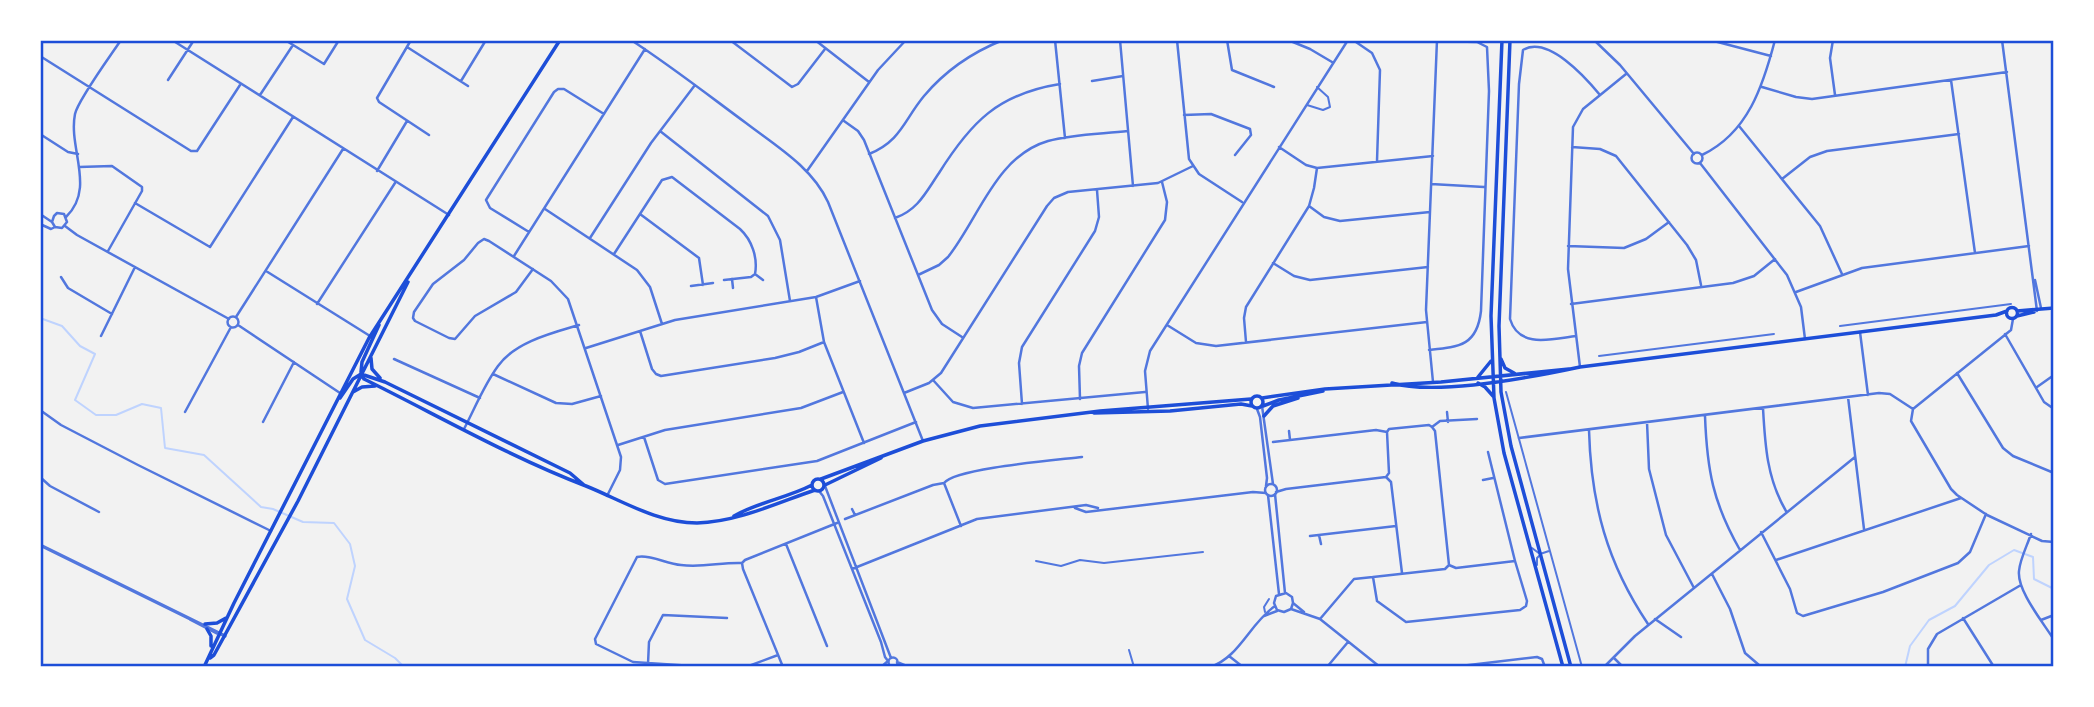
<svg xmlns="http://www.w3.org/2000/svg" width="2094" height="707" viewBox="0 0 2094 707" font-family="'Source Serif 4',serif">
  <style>
    .lines { fill: none; stroke-linecap: round; stroke-linejoin: round }
    .stream { stroke: #bfd3fe; stroke-width: 2 }
    .service { stroke: #5277de; stroke-width: 2 }
    .minor { stroke: #5277de; stroke-width: 2.5 }
    .tertiary { stroke: #5277de; stroke-width: 3.5 }
    .secondary { stroke: #1d4ed8; stroke-width: 3.5 }
    .neatline { fill: none; stroke: #1d4ed8; stroke-width: 2.5 }
  </style>
  <rect width="100%" height="100%" fill="#f2f2f2"/>
  <g class="lines">
    <path class="stream" d="M40,318L62,326L80,346L95,354L75,400L96,415H116L142,404L161,408L165,448L204,455L261,507L273,509L303,522L334,523L350,544L355,566L347,599L365,640L395,658L404,667
      M1905,667L1910,646L1929,620L1955,606L1989,565L2014,550L2033,557L2034,579L2054,589"/>
    <path class="service" d="M1307,105L1323,110L1330,107L1328,97L1317,87
      M1840,326L2011,304
      M1599,356L1774,334
      M1506,392L1582,667
      M1532,548L1540,554L1549,551
      M1036,561L1061,566L1080,560L1104,563L1203,552
      M1537,565V558L1540,555
      M1265,612L1264,607L1269,599
      M1129,650L1134,667"/>
    <path class="minor" d="M172,40L449,215
      M285,40L324,64L339,40
      M411,40L377,98L379,102L429,135
      M631,40C671,66 708,95 746,123C776,146 812,167 828,202L923,441
      M730,40L792,87L798,84L825,49
      M815,40L869,82
      M1055,40L1065,138
      M1120,40L1133,186
      M1177,40L1189,159L1199,174L1242,202
      M1227,40L1232,70L1274,87
      M1288,40L1310,49L1332,62
      M1353,40L1372,53L1380,70L1377,161
      M1594,40L1620,65L1694,154
      M1710,40L1771,56
      M1833,40L1830,58L1835,95
      M2002,40L2037,311
      M407,47L468,86
      M40,56L191,151H197L240,85
      M168,80L194,40
      M1951,80L1975,253
      M461,81L486,40
      M1092,81L1123,76
      M1762,87L1796,97L1812,99L2007,72
      M260,95L293,45
      M1184,115L1211,114L1250,129L1251,135L1235,155
      M844,121L858,131L864,140L932,310L942,324L962,337
      M1739,126L1820,226L1842,274
      M660,131L768,216L780,240L790,301
      M40,134L68,152L78,154
      M1279,147L1306,165L1317,168L1433,156
      M1572,147L1600,149L1616,156L1687,245L1696,260L1701,285
      M1691.5 158a5.5 5.5 0 1 1 11 0a5.5 5.5 0 1 1-11 0Z
      M869,154C901,141 904,120 924,96C945,71 973,52 1003,40
      M1702,155C1748,133 1763,86 1775,40
      M1700,163L1787,275L1801,307L1805,339
      M79,167L112,166L142,187V191L108,251
      M377,171L407,121
      M807,171L878,70L906,40
      M1782,179L1810,157L1827,151L1959,134
      M1431,184L1484,187
      M135,203L210,247L293,117
      M1309,206L1324,217L1340,221L1430,212
      M545,209L637,270L650,287L662,324
      M40,214L52,222
      M640,214L699,258L703,285
      M66,217C96,188 68,149 75,114C78,100 111,55 121,40
      M895,218C918,210 926,192 939,173C971,122 998,94 1060,84
      M40,224L51,229L55,227L62,228L67,222L64,214L57,213L54,216L52,222L55,227
      M65,226L77,235L229,319
      M529,232L490,208L486,200L554,92L558,89H564L604,114
      M590,238L651,143L695,85
      M1568,246L1624,248L1646,239L1669,222
      M614,254L662,180L672,177L740,229C752,240 758,258 755,274L751,277L724,280
      M514,256L645,49
      M1273,263L1294,276L1310,280L1428,267
      M533,269L516,292L475,316L455,339L449,338L415,321L413,318L414,312L433,284L464,260L478,243L484,239L489,241L551,281L568,299L621,457L620,470L607,496
      M266,271L370,336
      M755,274L763,280
      M918,275L939,265L948,257C979,218 996,156 1048,141C1073,134 1102,134 1128,131
      M61,277L68,288L112,314
      M732,279L733,288
      M2035,280L2041,308
      M691,286L713,283
      M1796,292L1862,268L2029,246
      M816,297L824,342L864,443
      M317,304L395,183
      M1571,304L1733,283L1754,276L1775,259
      M227.5 322a5.5 5.5 0 1 1 11 0a5.5 5.5 0 1 1-11 0Z
      M236,317L343,149
      M238,325L340,393
      M1167,325L1196,343L1216,346L1427,322
      M640,331L652,369L656,374L661,376L775,358L799,352L824,342
      M1860,332L1868,395
      M2005,334L2044,402L2054,409
      M101,336L135,267
      M1576,336C1552,339 1519,349 1510,319L1519,84L1523,50C1548,35 1586,78 1600,95
      M1246,342L1244,318L1246,307L1309,206L1314,188L1317,168
      M586,348L675,320L816,297L860,281
      M1429,350C1459,347 1477,346 1481,311L1489,91L1487,47L1477,42L1437,41
      M394,359L480,398
      M1580,367L1568,269L1573,127L1583,109L1626,74
      M1957,373L2003,448L2013,456L2054,473
      M493,374L556,403L572,404L601,396
      M933,380L953,402L973,408L1145,392
      M1433,382L1426,310L1437,40
      M2037,387L2054,375
      M904,393L929,383L941,373L1047,206L1054,198L1068,192L1158,183L1193,166
      M1848,397L1864,529
      M1080,399L1079,366L1082,353L1165,220L1167,202L1162,182
      M1022,404L1019,363L1022,347L1095,231L1099,217L1097,190
      M1262,406L1273,484
      M1763,408C1765,445 1767,479 1786,511
      M1148,409L1145,371L1150,351L1348,40
      M1257,409L1260,417L1267,478L1266,486
      M1913,409L2011,330L2013,319
      M40,410L61,425L138,465L271,531
      M185,412L231,327
      M1447,412L1448,422
      M1705,416C1707,470 1713,503 1740,550
      M263,422L294,362
      M1647,422L1649,469L1666,535L1694,588
      M1432,427L1435,431L1449,565
      M464,429C475,408 484,385 498,366C515,342 552,333 579,325
      M1589,430C1591,504 1607,563 1648,624
      M1289,431L1290,440
      M1387,432L1389,473L1386,477L1391,482L1402,573
      M644,437L658,480L665,484L817,461L916,422
      M1519,438L1879,393L1890,394L1913,409L1911,421L1951,489L1957,495L1987,515L2042,541L2054,542
      M1273,442L1376,430L1387,432L1389,429L1429,425L1432,427L1440,421L1477,419
      M618,445L665,430L801,408L843,392
      M1488,452L1515,561
      M40,477L50,486L99,512
      M1483,480L1493,478
      M944,483L961,526
      M1265 490a6 6 0 1 1 12 0a6 6 0 1 1-12 0Z
      M825,486L891,658
      M819,491L823,496L881,642L885,657L888,661
      M1276,492L1286,489L1386,477
      M1275,494L1285,593
      M1268,495L1279,594
      M1075,508L1086,512L1253,492L1266,493
      M852,509L855,515
      M845,519L933,485L944,483C955,468 1058,460 1082,457
      M1761,532L1790,589L1797,613L1803,616L1883,592L1958,563L1970,552L1986,514
      M2031,534C2027,546 2020,559 2019,571C2017,591 2043,622 2054,640
      M1319,535L1321,544
      M1310,536L1396,526
      M786,544L827,646
      M1776,560L1961,498
      M742,563L743,569L783,667
      M852,569L977,519L1086,505L1098,508
      M1712,574L1730,609L1745,653L1759,665
      M1293,603L1291,609L1284,612L1277,610L1274,603L1276,596L1286,593L1292,597L1293,603L1304,612
      M1291,609L1320,619L1380,667
      M1264,616L1277,611
      M1963,618L1994,667
      M1320,619L1354,579L1373,577L1377,601L1406,622L1520,610L1526,606L1527,601L1515,561L1456,568L1449,565L1445,569L1373,577
      M1655,619L1681,637
      M2041,620L2054,615
      M1229,656L1243,667
      M888.5 662a4.5 4.5 0 1 1 9 0a4.5 4.5 0 1 1-9 0Z
      M1614,658L1623,667
      M897,662L909,667
      M648,664L649,642L663,615L727,618
      M708,667L633,662L596,644L595,639L637,557C649,554 667,564 681,565C702,568 722,562 742,563L745,560L837,523
      M746,667L778,655
      M881,667L888,661
      M1210,667C1239,658 1250,623 1275,606
      M1327,667L1348,642
      M1452,667L1537,657L1542,659L1545,667
      M1604,667L1635,636L1855,457
      M1928,667V649L1937,634L2021,585"/>
    <path class="tertiary" d="M40,545L225,636
      M190,619L217,633"/>
    <path class="secondary" d="M1502,40L1491,316L1494,398L1504,453L1563,667
      M1510,40L1499,326L1501,392L1511,446L1571,667
      M2006.5 313a5.5 5.5 0 1 1 11 0a5.5 5.5 0 1 1-11 0Z
      M2017,311L2054,308
      M2017,316L2034,312
      M371,358L372,369L380,378
      M1501,359L1505,368L1514,373
      M361,372L362,362L379,325
      M361,374L364,379C437,415 510,457 586,486C621,500 657,523 697,523C737,522 777,503 815,490
      M361,374L385,382L570,473L584,485
      M1478,377L1491,361
      M1392,383C1437,396 1533,377 1580,367L1996,315L2007,311
      M1478,383L1485,387L1493,396
      M353,392L362,387L375,386
      M1251 402a6 6 0 1 1 12 0a6 6 0 1 1-12 0Z
      M340,398L353,379L361,374
      M1262,398L1325,389L1441,382L1569,369
      M1263,406L1279,400L1323,391
      M1094,413L1170,411L1241,404L1252,406
      M1264,416L1273,406L1298,398
      M812 485a6 6 0 1 1 12 0a6 6 0 1 1-12 0Z
      M821,479L923,441L980,426L1100,411L1251,399
      M825,485L881,458
      M734,516C758,502 787,498 812,485
      M205,624L217,623L226,618
      M207,629L211,636V646
      M210,658L214,655L298,501L408,282
      M204,667L234,603L369,338L560,40"/>
  </g>
  <rect width="2094" height="707" fill="none" stroke="#ffffff" stroke-width="84"/>
  <rect x="42" y="42" width="2010" height="623" class="neatline"/>
</svg>
